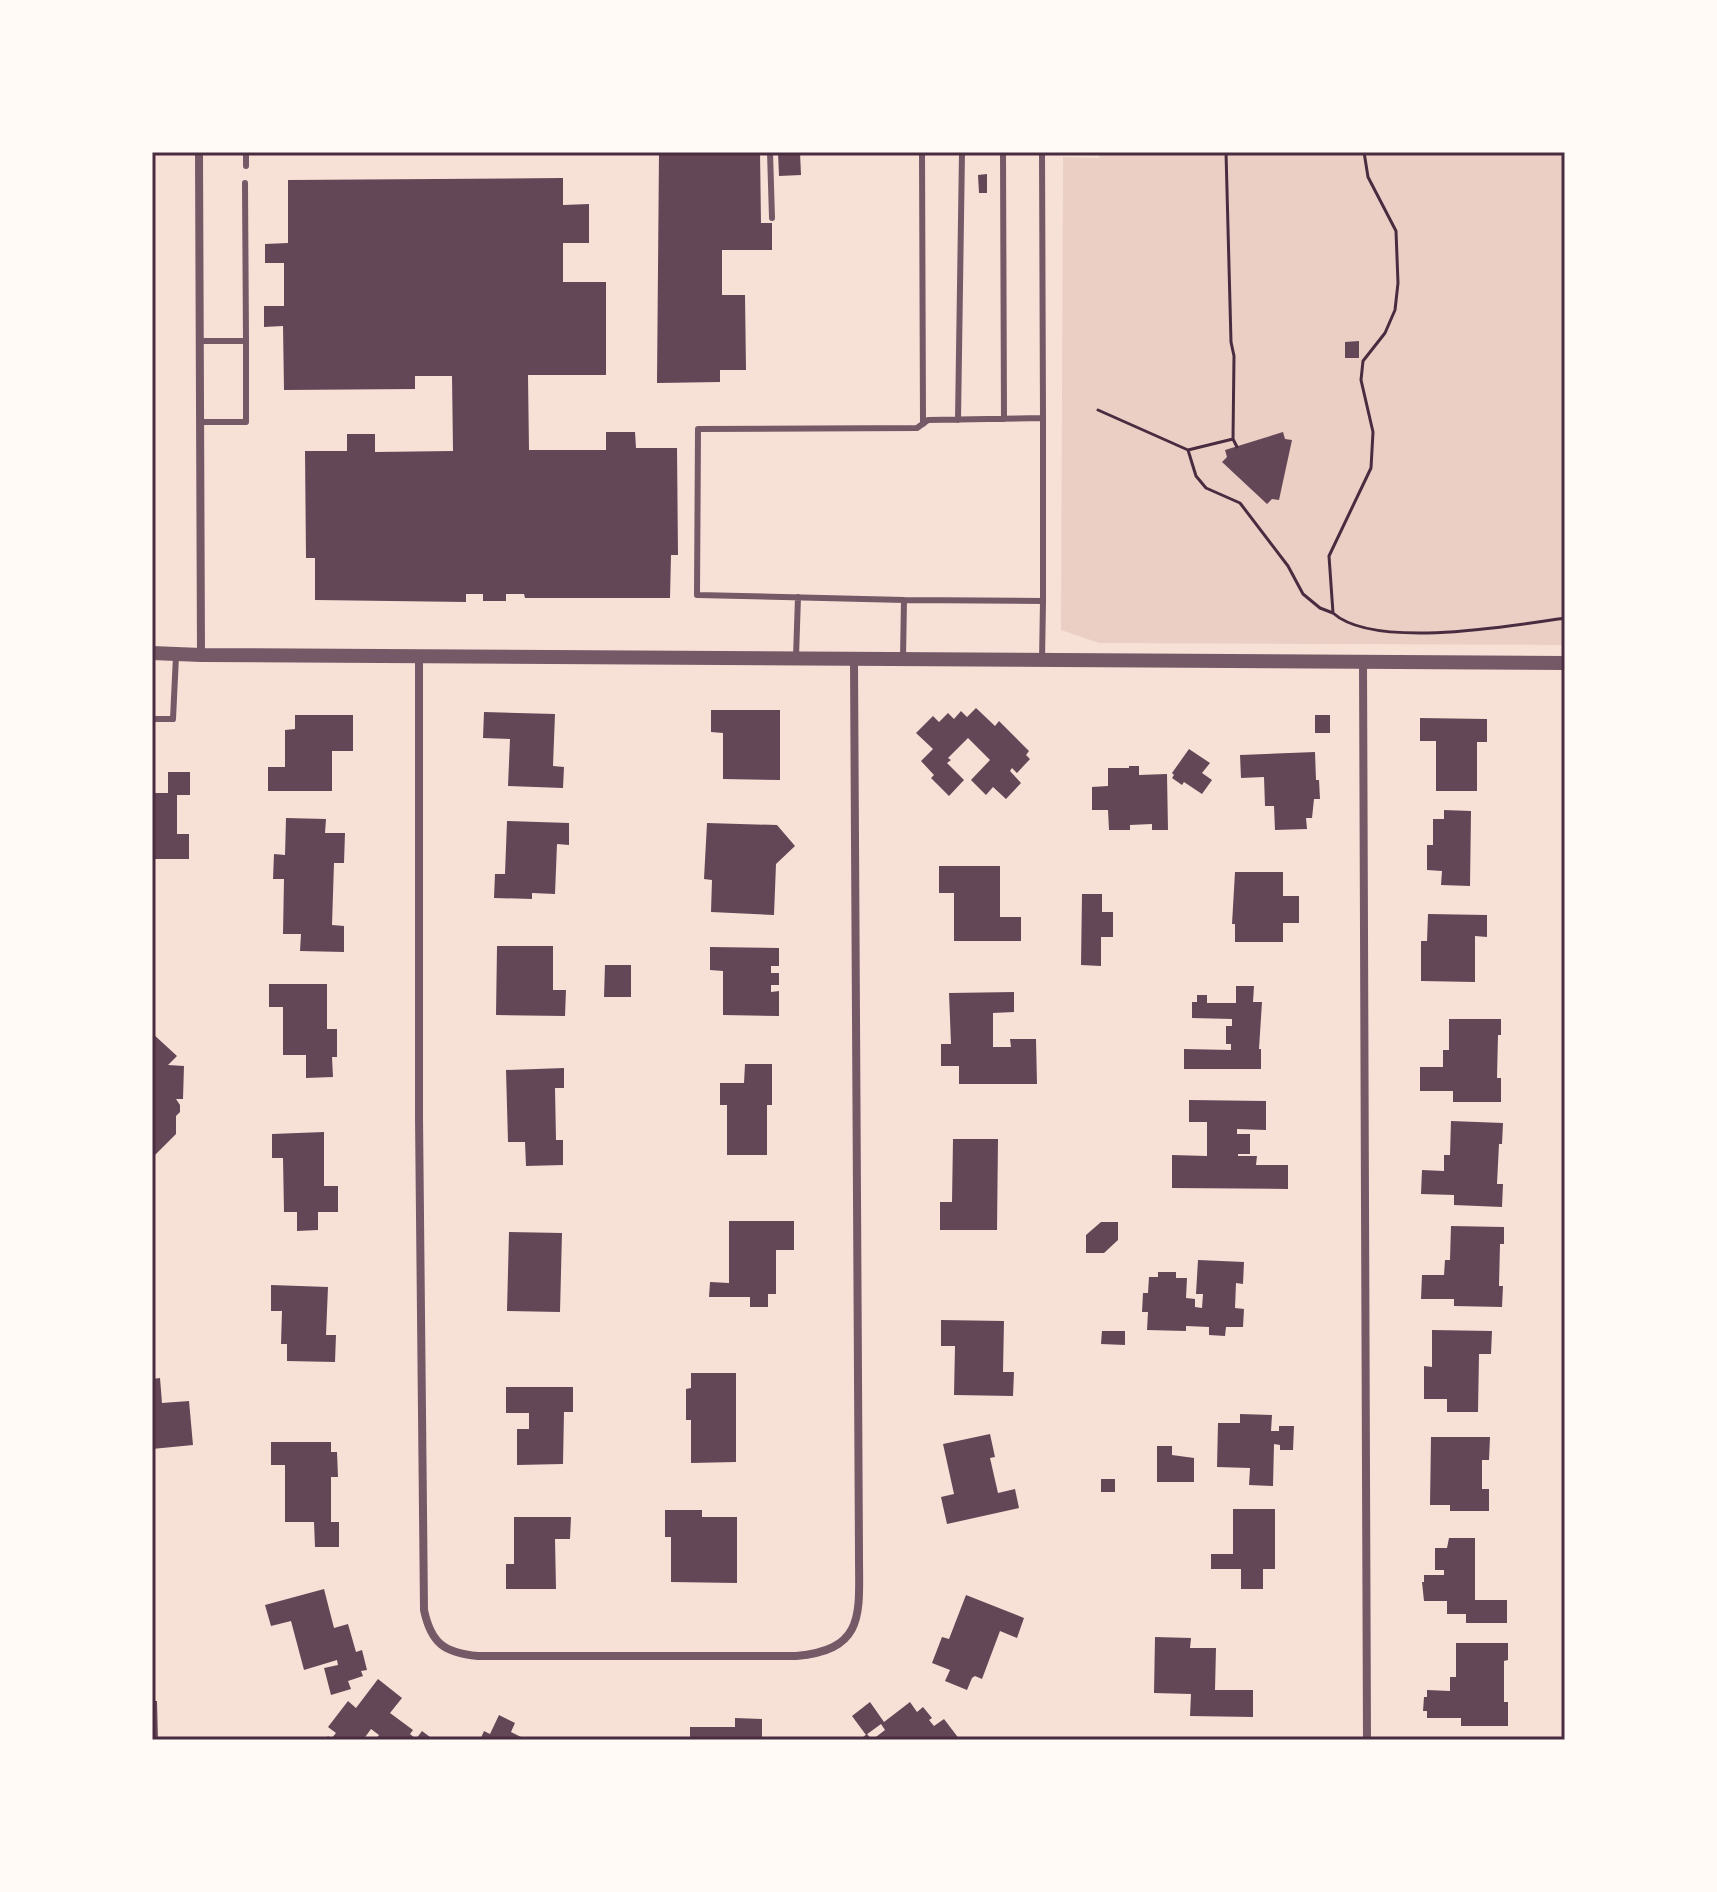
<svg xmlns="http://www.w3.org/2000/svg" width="1717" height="1892" viewBox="0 0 1717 1892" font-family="Overpass,sans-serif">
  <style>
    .green { fill: #ebcfc5 }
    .building { fill: #644757 }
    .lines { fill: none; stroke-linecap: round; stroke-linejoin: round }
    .path { stroke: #4a2c40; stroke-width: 3 }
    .service { stroke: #755966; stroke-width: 6 }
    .minor { stroke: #755966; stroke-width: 8 }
    .tertiary { stroke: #755966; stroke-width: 14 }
    .neatline { fill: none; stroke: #4a2c40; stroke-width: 3 }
  </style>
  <rect width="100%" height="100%" fill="#f7e1d7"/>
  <path class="green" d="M1100,152H1565V645L1099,643L1061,630L1063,157L1099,158Z"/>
  <path class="building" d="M659,152H760L761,223H772V250H722V295H745L746,370H720V382L657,383Z
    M778,152H800L801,175L779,176Z
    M987,174V193H979L978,175Z
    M563,178V205L589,204V243H563V282H606V375H528L529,450H606V432H635L636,448H677L678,555H671L670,598H525L524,594H506V601H483V594H466V602L315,600V558H306L305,451H347V434H375V452L453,451L452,376H415V389L284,390L283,326L264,327V306H284V263H265V244L288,243V180Z
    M1359,341V358H1345V342Z
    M1283,432L1285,439L1292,440L1279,500L1272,499L1267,504L1222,462L1227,457L1225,450Z
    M976,708L995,726L999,721L1029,751L1026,755L1030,759L1017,773L1012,768L1010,771L1021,783L1006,799L993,787L986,795L971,780L990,760L968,738L948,758L951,760L947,763L964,780L949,796L931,778L934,775L921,761L933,749L916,733L933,716L939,722L948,713L954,719L961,711L967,717Z
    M711,710H780V780L723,779V733L711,732Z
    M484,712L555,714L553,766L564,767L563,788L508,786L510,739L483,738Z
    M295,715H353V751H332V791H268V767H285V730L295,729Z
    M1315,715H1330V733H1315Z
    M1420,718L1487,719V742H1477V791H1436V741H1420Z
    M1189,749L1210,763L1202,773L1212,780L1202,794L1184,782L1182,785L1172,778L1174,775L1172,773Z
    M1315,752L1316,780H1319L1320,799H1314L1312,818H1306L1307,829L1275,830L1274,806H1265L1264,777L1241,778L1240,755Z
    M1129,766H1139V775L1167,774L1168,830H1152V824L1130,825V830H1109L1108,810H1092V787L1108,786V768H1129Z
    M168,772H190V795H177V834H189V859H152V793H168Z
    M1444,810L1471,811L1470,886L1441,885L1442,871L1427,870V845H1433V819H1444Z
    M286,818L326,819L325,833H345L344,863H334L332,925L344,926V952L300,951L301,934H283L284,879H273L274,854L285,855Z
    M507,821L569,823V845L557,844L555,894L532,893V899L494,898L495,874H505Z
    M707,823L777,825L795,846L776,864L774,915L711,912L712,880L704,879Z
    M939,866H1000V917H1021V941H954V893H939Z
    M1235,872H1283V896H1299V923H1283V942H1235V924H1232Z
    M1082,894H1102V912H1113V937H1101V966L1081,965Z
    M1428,914L1487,915V937L1475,936V982L1421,981V941H1427Z
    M497,946H553V990H566L565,1016L496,1015Z
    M710,947L779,948V966H771V973H779V985H771V992L779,991V1016L723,1015V971L710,970Z
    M605,965H631V997H604Z
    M269,984H327V1029H337V1057H332L333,1077L306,1078V1055H283V1007H269Z
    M1236,986H1254L1253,1002H1262L1259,1049H1261V1069H1184V1049L1231,1050V1044H1226V1026H1232V1019L1192,1018V1002H1197V995H1207V1003H1236Z
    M1014,992V1012L993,1013V1047H1011L1010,1039H1036L1037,1084H959V1066H941V1044H951L949,993Z
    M1449,1019H1501V1035H1498L1497,1078H1501V1102H1453V1091H1420V1067H1443V1050H1449Z
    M152,1033L177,1056L168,1065L184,1066L183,1099H176L180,1105V1112L176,1116V1134L152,1158Z
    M745,1064H772V1105H767V1155H727V1105H720V1083H744Z
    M564,1068V1088H555L556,1140H563V1165L526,1166L525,1142H508L506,1070Z
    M1189,1100L1266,1101V1130L1237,1129V1134H1250V1154H1238V1156H1257L1256,1165H1288V1189L1172,1188V1155L1207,1156V1122H1189Z
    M1451,1121L1503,1123L1502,1144H1499L1497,1184H1503L1502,1207L1454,1205V1195L1421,1194L1422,1170L1444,1171V1155H1450Z
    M324,1132V1186H338V1212H318V1230L297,1231V1212H284L283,1158H272V1134Z
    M953,1139H998L997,1230H940V1202H952Z
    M729,1221H794V1250H776V1294H768V1307H750V1297H709L710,1282L729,1283Z
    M1101,1222H1118V1240L1104,1253H1086V1235Z
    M1451,1226L1504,1227V1244H1500L1499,1286H1503L1502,1307L1454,1306V1299H1421L1422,1275H1444L1445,1260H1450Z
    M509,1232L562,1233L560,1312L507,1311Z
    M1198,1260L1244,1262L1243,1284L1236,1283L1235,1308L1244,1309L1243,1327H1226L1225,1336L1209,1335V1327L1186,1326V1331L1147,1330L1148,1312H1142L1143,1293H1148L1149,1277H1158V1272H1176V1278H1187L1186,1298L1195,1299V1307L1202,1308L1203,1294H1196Z
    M271,1285L328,1287L326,1335H336L335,1362L287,1361V1344H281L282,1311H271Z
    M941,1320L1004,1321L1003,1372H1014L1013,1396L954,1395L955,1346H941Z
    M1432,1330L1492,1331L1491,1354H1479L1478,1412H1447V1399H1424V1366L1432,1367Z
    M1102,1331H1125V1345L1101,1344Z
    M691,1373H736V1462L691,1463V1420H686V1389L691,1388Z
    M160,1378L162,1403L189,1401L193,1445L152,1449V1379Z
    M506,1387H573V1412H564L563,1464L517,1465V1429H529V1413H506Z
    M1240,1414L1272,1415L1271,1431H1279V1426H1294L1293,1450H1280V1445L1274,1444L1273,1486L1249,1485L1250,1468L1217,1467L1218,1423H1240Z
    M990,1434L995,1457L990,1458L998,1493L1015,1489L1019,1508L947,1524L941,1497L954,1494L943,1444Z
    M1431,1437H1490L1489,1460H1482V1489H1489V1511H1450V1505H1430Z
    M271,1442H331V1452H337L338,1477H331V1522H339V1547H315L314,1522H285V1465H271Z
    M1157,1446H1172V1455L1194,1458V1482H1157Z
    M1101,1479H1115V1492H1101Z
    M1233,1509H1275V1569H1263V1589H1241V1569H1211V1554H1233Z
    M665,1510H702V1517H737V1583L671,1582V1537H665Z
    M514,1517H571L570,1539H555L556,1589H506V1564H514Z
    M1449,1538H1475V1600H1507V1623H1466V1614H1447V1601H1424L1422,1582H1424V1575H1444V1570H1435V1548H1447Z
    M324,1589L334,1628L348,1624L356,1652L362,1650L367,1670L361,1671L363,1676L348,1681L351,1689L331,1695L324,1668L338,1665L337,1660L304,1670L291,1621L271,1626L265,1605Z
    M966,1595L1024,1618L1017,1638L1000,1631L982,1679L975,1676L972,1678L967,1690L945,1681L950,1670L932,1663L942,1637L949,1639Z
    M1155,1637L1191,1638L1190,1648H1216L1215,1690H1253V1717L1190,1716L1191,1694L1154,1693Z
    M1456,1643H1508V1660L1504,1661V1702H1508V1726H1461V1718H1427V1711H1423L1424,1697H1427V1690L1450,1691V1677H1456Z
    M378,1679L402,1698L390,1713L413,1730L410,1734L416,1739L422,1731L434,1740H375L379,1735L371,1729L363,1740H325L328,1736L331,1739L336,1733L328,1727L348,1701L356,1708Z
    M152,1701H157L158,1740H152Z
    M870,1702L884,1722L910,1702L917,1712L923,1707L932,1718L929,1720L934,1726L944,1719L960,1740H859L867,1734L872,1740L885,1730L881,1724L866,1735L852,1716Z
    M499,1715L515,1723L511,1732L527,1740H480L484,1731L490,1734Z
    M735,1718L762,1719V1740H690V1727H735Z"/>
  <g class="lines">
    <path class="path" d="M1364,152L1368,177L1396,231L1398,283L1395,310L1385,333L1363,361L1361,380L1373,432L1371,468L1329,556L1333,613C1374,650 1512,626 1565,618
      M1098,410L1188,450L1196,476L1206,488L1240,503L1288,566L1303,594L1320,608L1333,613
      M1233,439L1237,447
      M1188,450L1233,439L1234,356L1231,342L1226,152"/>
    <path class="service" d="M246,152V166
      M770,152L772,218
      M922,152L923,424
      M1003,152L1004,419
      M1042,152L1043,418
      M200,341H246L245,183
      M958,420L962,152
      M201,422H246V341
      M904,600L697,595L698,429L917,428L928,420L1043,418V601
      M796,657L798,597
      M903,658L904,600L1043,601L1042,661
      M152,719H173L176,656"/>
    <path class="minor" d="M199,152L201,655
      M419,657V1117L424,1610C431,1643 444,1653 478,1656H796C866,1650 859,1613 859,1556L854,660
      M1363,662L1367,1740"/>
    <path class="tertiary" d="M152,653L201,655L1565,663"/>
  </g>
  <rect width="1717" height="1892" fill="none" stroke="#fffaf5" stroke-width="308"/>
  <rect x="154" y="154" width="1409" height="1584" class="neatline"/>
</svg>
